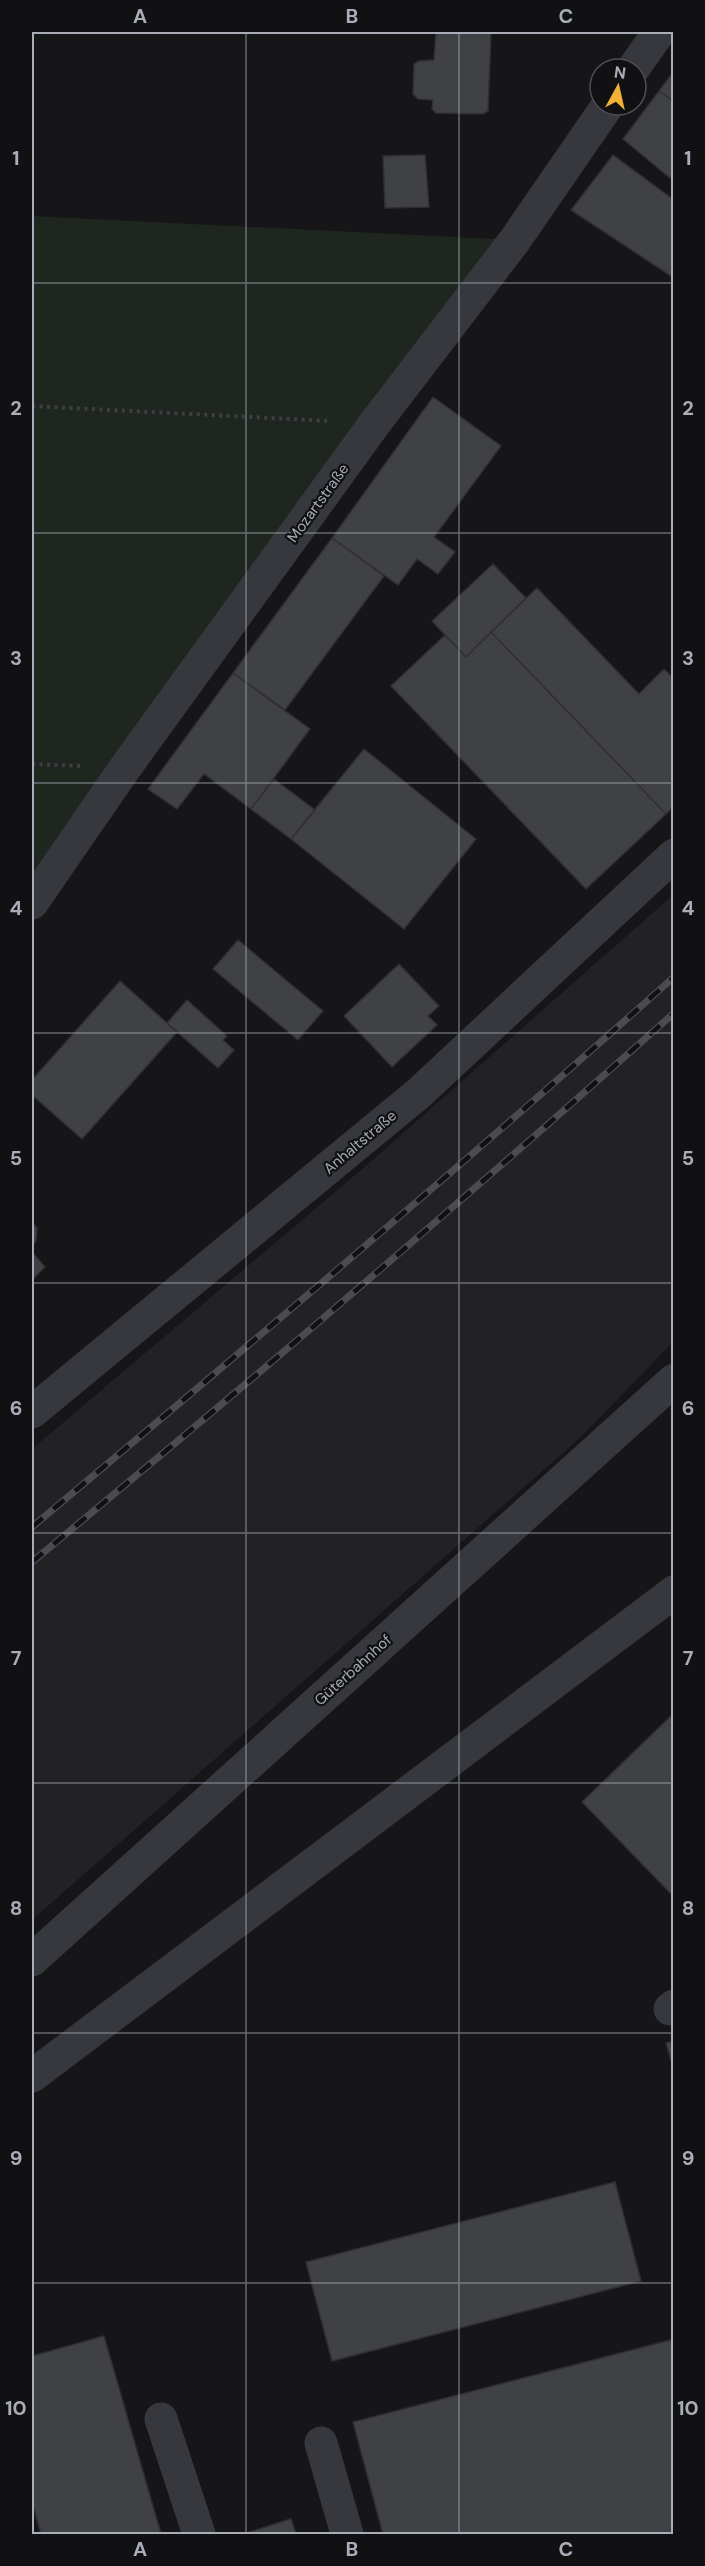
<svg xmlns="http://www.w3.org/2000/svg" width="705" height="2566" viewBox="0 0 705 2566" font-family="'DM Sans',sans-serif">
  <style>
    .built { fill: #222225 }
    .green { fill: #1e261f }
    .building { fill: #404145; stroke: #303034; stroke-width: 1.5 }
    .lines { fill: none; stroke-linecap: round; stroke-linejoin: round }
    .path { stroke: #3d3f44; stroke-width: 4; stroke-dasharray: 3 4.5; stroke-linecap: butt }
    .minor { stroke: #37383d; stroke-width: 33 }
    .rail-casing { stroke: #4a4c52; stroke-width: 7 }
    .rail { stroke: #111113; stroke-width: 4.5; stroke-dasharray: 14; stroke-linecap: butt }
    .grid { fill: none; stroke: #a8adb8; stroke-width: 1.5; stroke-opacity: 0.55 }
    .labels { text-anchor: middle; dominant-baseline: central; stroke-width: 4.5; stroke-linejoin: round; paint-order: stroke }
    .street-label { font-size: 15px; fill: #a8adb8; stroke: #111113 }
    .neatline { fill: none; stroke: #a8adb8; stroke-width: 2 }
    .grid-label { font-size: 20px; text-anchor: middle; font-weight: bold; fill: #a8adb8 }
  </style>
  <rect width="100%" height="100%" fill="#161618"/>
  <path class="built" d="M673,895V1342L581,1437L32,1920V1449L368,1164Z"/>
  <path class="green" d="M32,216L515,240L32,903Z"/>
  <path class="building" d="M436,32H491L488,111L483,114L436,113L432,109L433,100L418,99L413,94L414,64L419,61L434,60Z
    M674,71V101L659,91Z
    M659,91L674,102V173L670,178L623,139Z
    M425,155L429,207L385,208L383,156Z
    M613,155L674,200V278L571,210Z
    M433,397L501,446L434,537L455,552L438,574L417,559L398,585L332,538Z
    M332,538L384,576L285,710L233,673Z
    M493,564L526,598L466,657L432,621Z
    M537,588L639,694L664,669L674,679V806L666,814L491,632Z
    M491,632L666,814L586,889L391,686L445,635L466,657Z
    M233,673L310,729L251,809L204,774L177,809L148,789Z
    M364,749L476,839L404,929L291,839Z
    M274,779L315,810L291,839L251,809Z
    M238,940L323,1011L298,1040L213,969Z
    M399,964L439,1006L428,1016L437,1025L392,1067L344,1016Z
    M120,981L177,1032L82,1139L32,1095V1080Z
    M187,1000L227,1036L223,1040L234,1050L218,1068L167,1023Z
    M32,1223L37,1228L36,1241L32,1246Z
    M32,1252L45,1267L32,1280Z
    M672,1715L674,1717V1897L582,1802Z
    M674,2041V2070L666,2043Z
    M615,2182L641,2281L332,2361L306,2262Z
    M104,2336L161,2534H41L32,2502V2356Z
    M671,2340L674,2348V2534H383L353,2422Z
    M291,2519L296,2534H243Z"/>
  <g class="lines">
    <path class="path" d="M32,406L330,421
      M32,764L83,766"/>
    <path class="minor" d="M633,69L659,32
      M32,903L125,768L375,423L515,240L608,105
      M32,1412L419,1093L674,855
      M32,1960L674,1380
      M670,2009L674,2006
      M32,2076L674,1592
      M161,2419L199,2534
      M321,2443L347,2534"/>
    <defs>
      <path id="rail" d="M32,1527C248,1346 463,1165 674,977
        M32,1562C249,1383 463,1201 674,1013"/>
    </defs>
    <use href="#rail" class="rail-casing"/>
    <use href="#rail" class="rail"/>
  </g>
  <path class="grid" d="M246,32V2534M459,32V2534M32,283H674M32,533H674M32,783H674M32,1033H674M32,1283H674M32,1533H674M32,1783H674M32,2033H674M32,2283H674"/>
  <g class="labels">
    <g class="street-label">
      <text transform="translate(318 503) rotate(-54)">Mozartstraße</text>
      <text transform="translate(360 1142) rotate(-40)">Anhaltstraße</text>
      <text transform="translate(353 1670) rotate(-42)">Güterbahnhof</text>
    </g>
  </g>
  <rect width="705" height="2566" fill="none" stroke="#111113" stroke-width="66"/>
  <g transform="translate(618 87) rotate(8)"><circle r="28" fill="#111113" stroke="#4d4f55" stroke-width="1.5"/>
  <path d="M0-4.5L10 22L0 15L-10 22Z" fill="#f2b134"/>
  <text y="-9" font-size="16" font-weight="bold" text-anchor="middle" fill="#a8adb8">N</text>
  </g>
  <rect x="33" y="33" width="639" height="2500" class="neatline"/>
  <g class="grid-label">
    <text x="140" y="23">A</text>
    <text x="352" y="23">B</text>
    <text x="566" y="23">C</text>
    <text x="16" y="165">1</text>
    <text x="688" y="165">1</text>
    <text x="16" y="415">2</text>
    <text x="688" y="415">2</text>
    <text x="16" y="665">3</text>
    <text x="688" y="665">3</text>
    <text x="16" y="915">4</text>
    <text x="688" y="915">4</text>
    <text x="16" y="1165">5</text>
    <text x="688" y="1165">5</text>
    <text x="16" y="1415">6</text>
    <text x="688" y="1415">6</text>
    <text x="16" y="1665">7</text>
    <text x="688" y="1665">7</text>
    <text x="16" y="1915">8</text>
    <text x="688" y="1915">8</text>
    <text x="16" y="2165">9</text>
    <text x="688" y="2165">9</text>
    <text x="16" y="2415">10</text>
    <text x="688" y="2415">10</text>
    <text x="140" y="2556">A</text>
    <text x="352" y="2556">B</text>
    <text x="566" y="2556">C</text>
  </g>
</svg>
